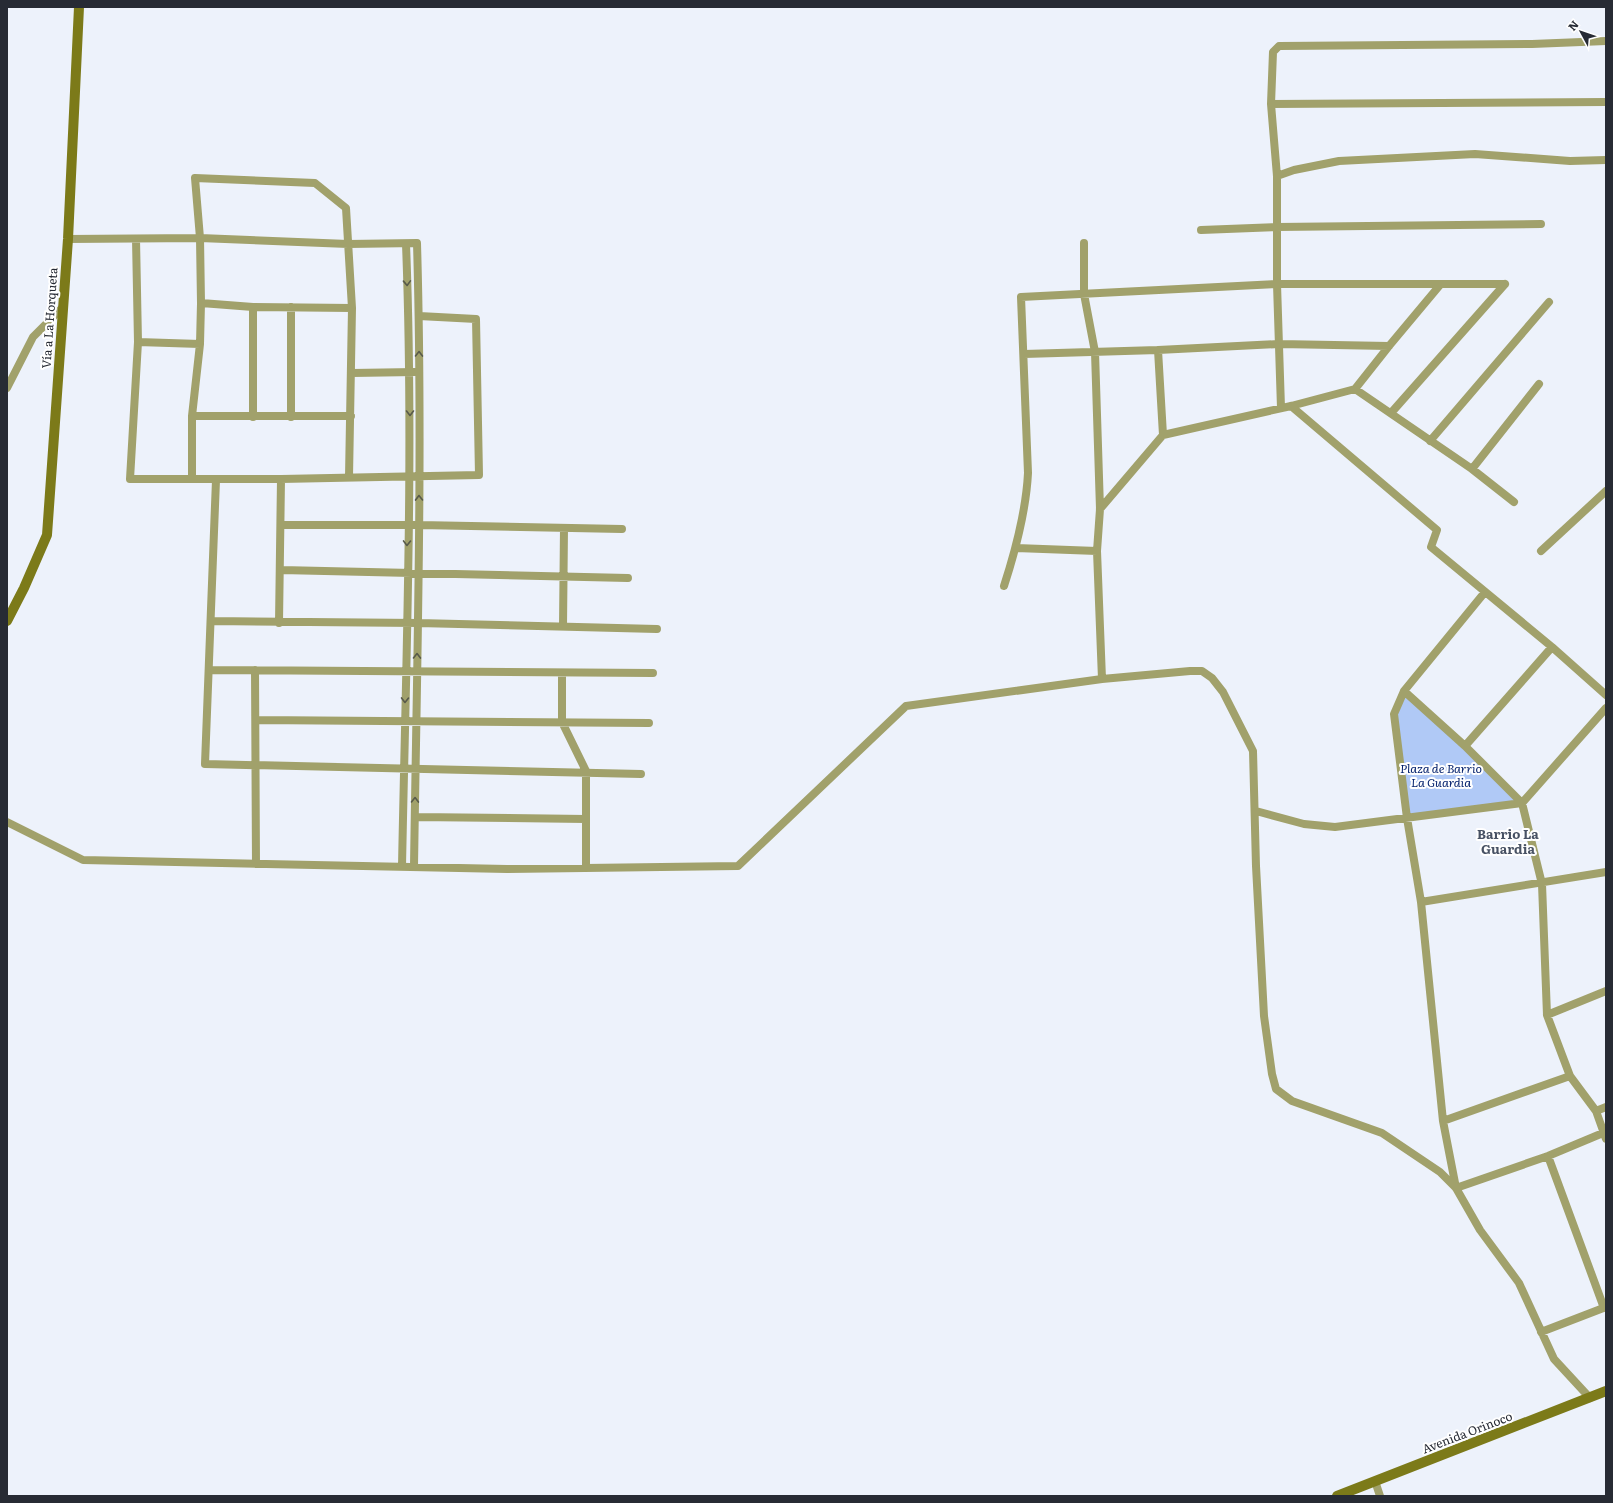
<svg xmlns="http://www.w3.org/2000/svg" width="1613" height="1503" viewBox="0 0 1613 1503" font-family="Literata,serif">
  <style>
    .green { fill: #b0c9f6 }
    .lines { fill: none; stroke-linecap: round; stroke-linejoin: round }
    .minor { stroke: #a1a16b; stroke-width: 8 }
    .secondary { stroke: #7c7a19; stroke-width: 10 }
    .oneway { stroke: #585a4a }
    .labels { text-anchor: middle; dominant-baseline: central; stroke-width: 4; stroke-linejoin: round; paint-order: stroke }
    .street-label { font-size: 12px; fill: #272b34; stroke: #fff }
    .park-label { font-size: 12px; font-style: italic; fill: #011f6b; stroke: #fff }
    .neighbourhood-label { font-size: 13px; font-weight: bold; fill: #485264; stroke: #fff }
  </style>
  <rect width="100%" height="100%" fill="#edf2fb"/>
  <path class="green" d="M1404,691L1522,803L1407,818L1394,714Z"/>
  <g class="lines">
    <path class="minor" d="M1271,104L1606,102
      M1277,176L1294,170L1339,161L1475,154L1570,161L1606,160
      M1201,230L1277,227L1541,224
      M68,239L200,238L348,244L417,243C423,451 417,659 414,867
      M136,239L138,342L130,479H281L479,475L476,319L419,316
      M1084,243V294L1095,352L1100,509L1097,551L1102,679
      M201,303L253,307L352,308
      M253,307V417
      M138,342L200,344
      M1024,354L1158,350L1279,344L1389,346
      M352,373L415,372
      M7,388L33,337L62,308
      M1355,389L1472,469L1514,502
      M1291,406L1437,530L1431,547L1552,647L1606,695
      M1281,408L1277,284V176L1271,104L1273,52L1279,46L1532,44L1606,41
      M1391,413L1505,284
      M192,416H351
      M291,417V307
      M1163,435L1291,406L1355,389L1389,346L1440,285
      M1430,441L1549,302
      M1472,469L1539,384
      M192,479V416L200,344L201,303L200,238L195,178L315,183L346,208L352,308L349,477
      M216,480L205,764L641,774
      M1100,509L1163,435L1158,350
      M281,525H419L622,529
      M1016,548L1097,551
      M1541,551L1606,491
      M281,570L628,578
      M1004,586C1016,549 1026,512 1028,473L1021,297L1277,284H1505
      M1485,592L1404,691L1394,714L1407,818L1421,902L1443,1121L1456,1188L1548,1156L1603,1133
      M211,621L418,623L657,629
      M279,623L281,479
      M563,626L564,528
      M209,670L653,673
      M255,670L256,864
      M562,673V722L586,771V868
      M1404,691L1465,746L1522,803L1542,884L1547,1015L1570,1076L1596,1111L1606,1139
      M256,720L649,723
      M1465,746L1552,647
      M1256,811L1304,824L1335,827L1522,803L1606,708
      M415,817L586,819
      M7,822L83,860L507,869L738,866L906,706L1102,679L1190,671H1202L1212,678L1223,692L1253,751L1256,866L1264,1016L1272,1074L1276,1089L1292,1101L1382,1133L1440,1172L1456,1188L1480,1230L1519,1283L1554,1359L1590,1398
      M402,867C406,659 414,451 406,244
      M1421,902L1606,872
      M1547,1015L1606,991
      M1596,1111L1606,1107
      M1443,1121L1570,1076
      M1548,1156L1604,1308
      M1541,1332L1606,1307
      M1375,1481L1380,1496"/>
    <path class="secondary" d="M7,621L24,588L47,535L68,239L79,7
      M1337,1496L1606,1391"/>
  </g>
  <defs><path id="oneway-chevron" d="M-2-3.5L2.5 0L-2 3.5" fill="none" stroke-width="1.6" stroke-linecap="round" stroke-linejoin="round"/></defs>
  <g class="oneway">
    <use href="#oneway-chevron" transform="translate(407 283) rotate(88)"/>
    <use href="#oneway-chevron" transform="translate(419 354) rotate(-89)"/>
    <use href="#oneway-chevron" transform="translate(410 413) rotate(90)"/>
    <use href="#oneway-chevron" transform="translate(419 498) rotate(-91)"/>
    <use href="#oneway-chevron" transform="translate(407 543) rotate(91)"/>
    <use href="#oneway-chevron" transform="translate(417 656) rotate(-89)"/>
    <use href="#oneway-chevron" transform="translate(405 700) rotate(91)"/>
    <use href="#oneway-chevron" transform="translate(415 800) rotate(-89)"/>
  </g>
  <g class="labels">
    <g class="street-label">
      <text transform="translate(49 318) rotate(-86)">Vía a La Horqueta</text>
      <text transform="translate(1467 1432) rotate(-21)">Avenida Orinoco</text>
    </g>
    <g class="park-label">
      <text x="1441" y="768">Plaza de Barrio<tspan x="1441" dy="14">La Guardia</tspan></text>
    </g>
    <g class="neighbourhood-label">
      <text x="1508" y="833">Barrio La<tspan x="1508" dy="15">Guardia</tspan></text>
    </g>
  </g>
  <rect width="1613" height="1503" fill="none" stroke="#272b34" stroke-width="16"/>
  <g transform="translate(1581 32) rotate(310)" stroke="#ffffff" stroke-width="3" paint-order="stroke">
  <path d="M0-3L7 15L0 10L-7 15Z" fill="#272b34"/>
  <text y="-6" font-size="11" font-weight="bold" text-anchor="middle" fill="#272b34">N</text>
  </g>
</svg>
